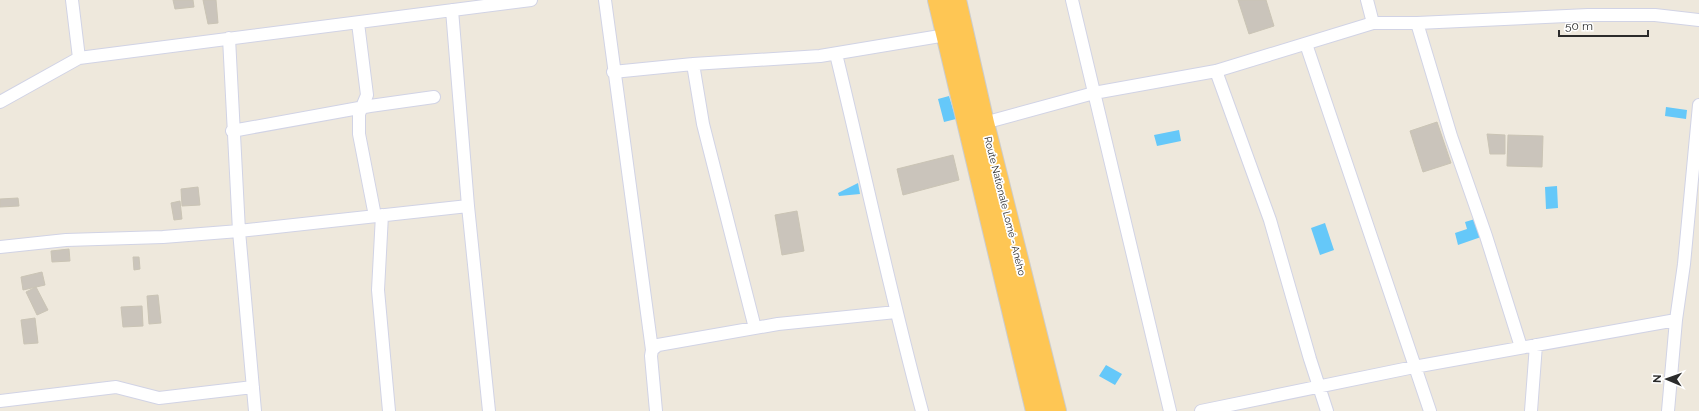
<svg xmlns="http://www.w3.org/2000/svg" width="1699" height="411" viewBox="0 0 1699 411" font-family="Raleway,sans-serif">
  <style>
    .water { fill: #65c8f9 }
    .building { fill: #cac4bb; stroke: #cac4b5 }
    .lines { fill: none; stroke-linecap: round; stroke-linejoin: round }
    .minor-casing { stroke: #d1d3e5; stroke-width: 14 }
    .trunk-casing { stroke: #ccc; stroke-width: 22 }
    .minor { stroke: #fff; stroke-width: 12 }
    .trunk { stroke: #fec654; stroke-width: 20 }
    .labels { text-anchor: middle; dominant-baseline: central; stroke-width: 3.5; stroke-linejoin: round; paint-order: stroke }
    .street-label { font-size: 10px; fill: #2b2b2b; stroke: #fff }
  </style>
  <rect width="100%" height="100%" fill="#eee8dc"/>
  <path class="water" d="M949,96L956,119L944,122L938,99Z
    M1666,107L1687,110L1686,119L1665,116Z
    M1179,130L1181,141L1157,146L1154,135Z
    M858,183L860,194L839,196L838,193Z
    M1557,186L1558,208L1546,209L1545,187Z
    M1475,219L1481,237L1458,245L1455,233L1467,229L1465,222Z
    M1325,223L1334,250L1320,255L1311,228Z
    M1106,365L1122,374L1115,385L1099,376Z"/>
  <path class="building" d="M173,0H193L194,7L175,9Z
    M203,0H216L218,23L208,24Z
    M1238,0H1266L1274,26L1249,34Z
    M1437,122L1451,163L1423,172L1410,131Z
    M1487,134L1505,135V154H1490Z
    M1508,135L1543,136L1542,167L1507,166Z
    M953,155L959,180L903,195L897,169Z
    M198,187L200,205L182,206L181,189Z
    M18,198L19,206L0,207V199Z
    M180,201L182,219L174,220L171,203Z
    M797,211L804,251L782,255L775,215Z
    M69,249L70,261L52,262L51,251Z
    M133,257H139L140,269L134,270Z
    M42,272L45,285L23,290L21,277Z
    M36,287L48,310L37,315L26,292Z
    M158,295L161,323L149,324L147,296Z
    M142,306L143,326L123,327L121,307Z
    M35,318L38,343L24,344L21,320Z"/>
  <g class="lines">
    <defs>
      <path id="minor" d="M72,0L79,58
        M605,0L652,350L651,356L656,411
        M1072,0L1170,411
        M1367,0L1373,23
        M452,10L468,206L489,411
        M358,23L367,95L359,114V134L375,216
        M1417,23L1451,136L1486,236L1521,347
        M229,38L239,231L255,411
        M1306,44L1430,411
        M836,54C865,173 890,293 922,411
        M693,64L703,124L755,328
        M1216,71L1270,220L1310,359L1327,411
        M613,72L693,64L820,56L946,35
        M0,102L79,58L531,0
        M984,123L1094,93L1216,71L1373,23H1417L1588,15H1655L1699,20
        M232,131L370,106L434,97
        M382,215L378,290L389,411
        M0,247L66,240L163,237L239,231L468,206
        M652,350L658,345L778,324L896,312
        M0,401L116,387L159,398L253,387
        M1201,411L1414,367L1676,320
        M1531,411L1536,345
        M1668,411L1676,320L1684,264L1699,105"/>
      <path id="trunk" d="M938,0L1036,411
        M956,0L984,123L1056,411"/>
    </defs>
    <use href="#minor" class="minor-casing"/>
    <use href="#trunk" class="trunk-casing"/>
    <use href="#minor" class="minor"/>
    <use href="#trunk" class="trunk"/>
  </g>
  <g class="labels">
    <g class="street-label">
      <text transform="translate(1005 206) rotate(76)">Route Nationale Lomé - Aného</text>
    </g>
  </g>
  <g transform="translate(1667 379) rotate(272)" stroke="#ffffff" stroke-width="3" paint-order="stroke">
  <path d="M0-3L7 15L0 10L-7 15Z" fill="#2b2b2b"/>
  <text y="-6" font-size="11" font-weight="bold" text-anchor="middle" fill="#2b2b2b">N</text>
  </g>
  <path d="M1559 30v6h89v-6" fill="none" stroke="#2b2b2b" stroke-width="2"/>
  <text x="1565" y="30" font-size="12" fill="#2b2b2b" stroke="#ffffff" stroke-width="3" paint-order="stroke">50 m</text>
</svg>
